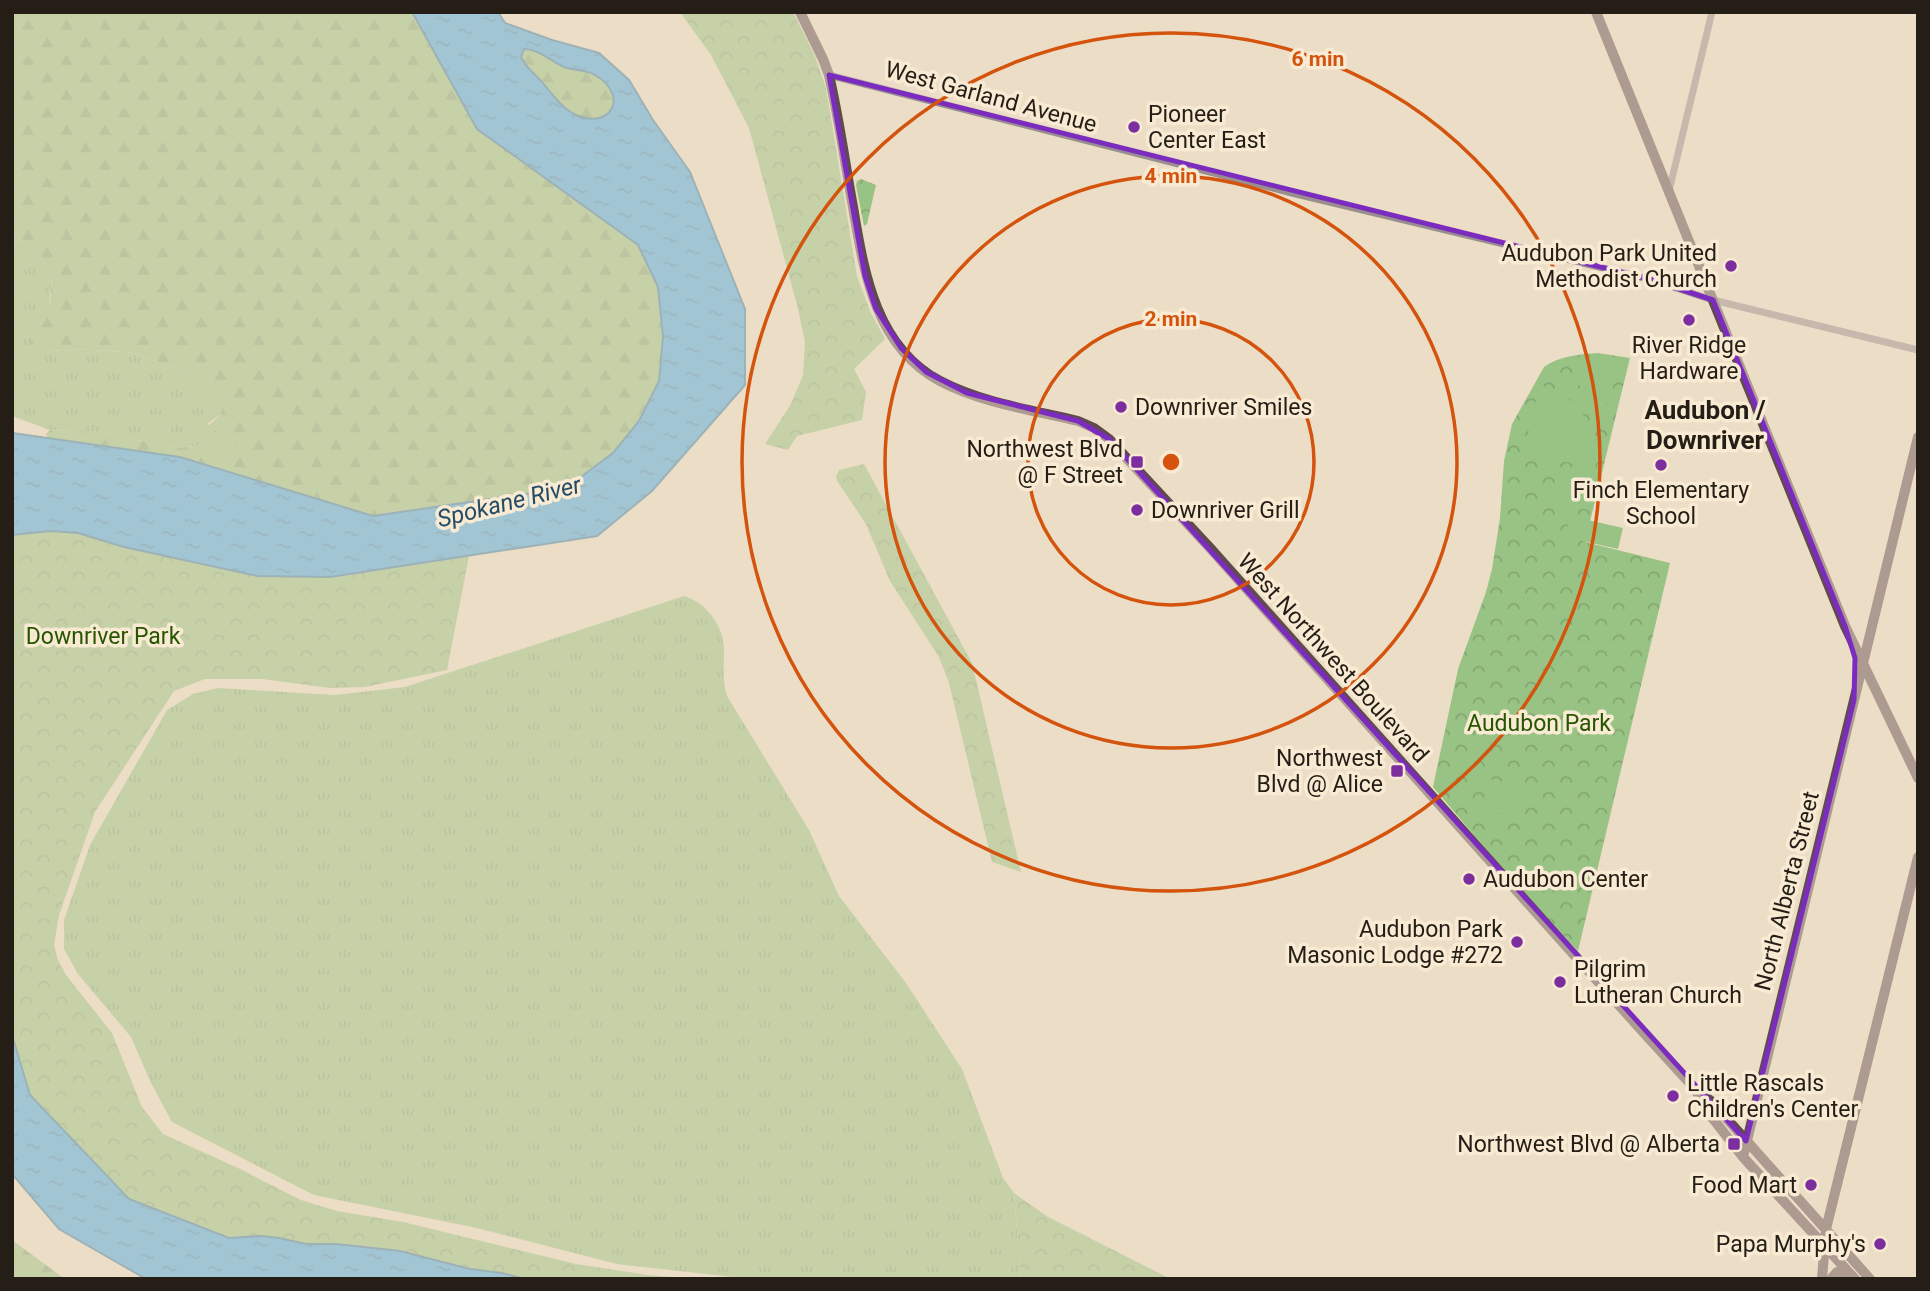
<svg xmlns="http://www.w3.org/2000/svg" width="1930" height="1291" viewBox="0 0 1930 1291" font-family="Roboto,sans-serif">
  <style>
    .grass { fill: url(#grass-tufts) }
    .forest { fill: url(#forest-firs) }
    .park { fill: url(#park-crowns) }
    .garden { fill: #98c384 }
    .water { fill: url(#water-ripples); stroke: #3d7fa5; stroke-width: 2; fill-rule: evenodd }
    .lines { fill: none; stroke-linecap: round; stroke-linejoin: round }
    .minor { stroke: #9a8d8f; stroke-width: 7 }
    .major { stroke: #604a4e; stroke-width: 10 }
    .marked { fill: none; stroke: #7b2cbf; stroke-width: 5; stroke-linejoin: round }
    .ring { fill: none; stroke: #d4530d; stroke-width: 3.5 }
    .poi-dot { fill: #7c2e9f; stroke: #f9ead3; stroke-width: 2.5 }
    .labels { text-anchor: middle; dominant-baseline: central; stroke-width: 7; stroke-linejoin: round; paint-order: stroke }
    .street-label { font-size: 23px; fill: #241e16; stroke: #f9ead3 }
    .poi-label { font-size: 23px; fill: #241e16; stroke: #f9ead3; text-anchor: end }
    .park-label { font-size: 23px; fill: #265600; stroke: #f9ead3 }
    .water-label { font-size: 24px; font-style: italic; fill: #244c64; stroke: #f9ead3 }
    .quarter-label { font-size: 26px; font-weight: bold; fill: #241e16; stroke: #f9ead3 }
    .centre { fill: #d4530d; stroke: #f9ead3; stroke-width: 3.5 }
    .ring-label { font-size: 21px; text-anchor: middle; font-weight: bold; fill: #d4530d; stroke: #f9ead3; stroke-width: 7; stroke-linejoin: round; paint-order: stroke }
  </style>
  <defs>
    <pattern id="grass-tufts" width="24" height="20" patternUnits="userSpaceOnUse" patternTransform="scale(1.75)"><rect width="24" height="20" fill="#98c384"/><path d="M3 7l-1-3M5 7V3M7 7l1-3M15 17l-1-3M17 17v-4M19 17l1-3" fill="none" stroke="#83a771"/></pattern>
    <pattern id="forest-firs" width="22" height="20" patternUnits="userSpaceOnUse" patternTransform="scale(1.75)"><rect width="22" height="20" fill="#98c384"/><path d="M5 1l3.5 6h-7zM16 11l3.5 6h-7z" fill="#83a771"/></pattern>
    <pattern id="park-crowns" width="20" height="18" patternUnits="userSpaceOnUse" patternTransform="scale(1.75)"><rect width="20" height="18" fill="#98c384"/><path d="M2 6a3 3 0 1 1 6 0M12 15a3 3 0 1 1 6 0" fill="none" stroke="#83a771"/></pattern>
    <pattern id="water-ripples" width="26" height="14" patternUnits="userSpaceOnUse" patternTransform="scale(1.75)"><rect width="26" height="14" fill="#48a9e2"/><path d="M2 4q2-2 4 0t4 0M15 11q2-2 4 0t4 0" fill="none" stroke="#3c89b6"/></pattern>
  </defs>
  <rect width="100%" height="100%" fill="#ecddc6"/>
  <path class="grass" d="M12,239L35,246L52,278L44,352L70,349L127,352L178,368L223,402L221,414L207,424L233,439L230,460L213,455L202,445L177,448L101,432L50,430L12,416Z
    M684,596C707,603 724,626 724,651C724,667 722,680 727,696L809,830L839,896L906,983L962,1069L1003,1178L1014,1193L1021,1279H750L617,1264L477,1228L314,1195L172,1122L151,1083L131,1037L78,974L64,949V920L90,845L167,710L193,694L218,688L335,695L405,687Z"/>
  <path class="forest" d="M12,12H412L477,129L638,245L658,287L663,336L659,381L639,421L613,453L566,488L373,516L180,457L48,438L46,434L50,430L101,432L177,448L202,445L213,455L230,459L233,439L207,427L221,414L223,402L178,368L127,352L70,349L44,352L29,344L32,315L50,303L52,278L35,246L12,239Z
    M524,49C540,49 552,64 568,68C577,70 585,69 594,74C637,97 605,139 566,109C557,102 549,91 541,81C534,73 526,68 521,57Z
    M12,1240L65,1279H12Z"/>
  <path class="park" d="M680,12H793L815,56L826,88L857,276L871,313L885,339L854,369L866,392L862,420L797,436L788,450L765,444L791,404L803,375L805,342L797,305L749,128L711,55Z
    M861,179L876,185L867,224L864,226L856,185L857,181Z
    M1598,353L1630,358L1585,542L1670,563L1578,951L1509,876L1433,787L1458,669L1486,592L1492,569L1500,518L1504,461L1512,424L1544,367C1559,356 1581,354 1598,353Z
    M864,464L972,663L1021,872L992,862L949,683L939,657L890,581L866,524L837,481L836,476L839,470Z
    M51,531L78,533L124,547L257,576L330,577L469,556L447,670L365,687L330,688L262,679H205L174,691L95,812L59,915L54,945L58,960L66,975L112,1033L142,1107L163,1134L238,1168L301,1200L337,1211L403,1222L576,1264L648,1275L700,1279H524L502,1273L470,1269L400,1251L336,1244H306L279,1238L261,1236L229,1238L129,1199L30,1095L12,1035V535Z
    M1014,1193L1048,1217L1171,1279H1021Z"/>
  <path class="garden" d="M1577,359L1612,368L1615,372L1605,410C1584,401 1573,383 1577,359Z
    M1540,385C1581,399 1600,425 1589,468L1600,469L1591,507L1587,510L1551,500C1558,480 1571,473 1589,468L1529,452L1525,445Z
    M1570,516L1623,528L1618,549L1565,537Z
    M1491,779L1524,787C1519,809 1502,818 1480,813L1488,781Z"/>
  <path class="water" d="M412,12H498L505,23L552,40L599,53L629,80L653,120L690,172L745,309V385L652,491L597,536L330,577L257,576L124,547L78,533L51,531L12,535V433L180,457L373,516L566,488L613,453L639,421L659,381L663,336L658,287L638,245L477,129ZM524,49C539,49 550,61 564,67C574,71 585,69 595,75C631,96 610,133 572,113C560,106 551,93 542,82C534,73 526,68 521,57Z
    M12,1035L30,1095L129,1199L229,1238L261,1236L279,1238L306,1244H336L400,1251L470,1269L502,1273L524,1279H146L59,1229L12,1174Z"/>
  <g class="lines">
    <path class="minor" d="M829,75L1296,194L1649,279L1713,300L1918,350
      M1669,191L1712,12"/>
    <path class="major" d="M800,12L823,59L829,75C839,118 845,163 853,207C864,272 875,346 940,381C982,403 1032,410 1078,421L1094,428L1109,439L1211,549L1643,1032L1695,1089L1711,1101L1870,1279
      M1596,12L1845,626L1918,778
      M1697,1093L1703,1106L1743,1157L1855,1279
      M1743,1157L1918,437
      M1822,1279L1826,1229L1918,857
      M1831,1279L1837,1272L1850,1274"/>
  </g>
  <path d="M0 0H1930V1291H0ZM829,75L1649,279L1713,300L1845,626L1855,658L1854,700L1746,1141L1109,439L1078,421L967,393L926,372L901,348L876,309L865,276Z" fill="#ecddc6" fill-opacity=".55" fill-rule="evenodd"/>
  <path class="marked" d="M829,75L1649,279L1713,300L1845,626L1855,658L1854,700L1746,1141L1109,439L1078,421L967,393L926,372L901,348L876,309L865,276Z"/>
  <g class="ring">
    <circle cx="1171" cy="462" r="143"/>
    <circle cx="1171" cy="462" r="286"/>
    <circle cx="1171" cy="462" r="429"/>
  </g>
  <g class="poi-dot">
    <circle cx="1134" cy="127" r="7"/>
    <circle cx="1731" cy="266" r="7"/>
    <circle cx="1689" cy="320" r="7"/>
    <circle cx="1121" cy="407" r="7"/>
    <rect x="1130" y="455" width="14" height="14" rx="3.5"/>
    <circle cx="1661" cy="465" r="7"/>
    <circle cx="1137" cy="510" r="7"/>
    <rect x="1390" y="764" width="14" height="14" rx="3.5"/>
    <circle cx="1469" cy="879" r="7"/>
    <circle cx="1517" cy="942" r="7"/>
    <circle cx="1560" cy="982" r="7"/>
    <circle cx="1673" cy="1096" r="7"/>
    <rect x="1727" y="1137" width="14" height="14" rx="3.5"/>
    <circle cx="1811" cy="1185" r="7"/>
    <circle cx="1880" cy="1244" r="7"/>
  </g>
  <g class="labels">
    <g class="street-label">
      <text transform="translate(991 97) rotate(15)">West Garland Avenue</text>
      <text transform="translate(1333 658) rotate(48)">West Northwest Boulevard</text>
      <text transform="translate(1787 891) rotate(-76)">North Alberta Street</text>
    </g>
    <g class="poi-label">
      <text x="1148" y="114" text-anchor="start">Pioneer<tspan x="1148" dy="26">Center East</tspan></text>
      <text x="1717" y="253">Audubon Park United<tspan x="1717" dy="26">Methodist Church</tspan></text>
      <text x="1689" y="345" text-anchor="middle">River Ridge<tspan x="1689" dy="26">Hardware</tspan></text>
      <text x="1135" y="407" text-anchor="start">Downriver Smiles</text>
      <text x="1123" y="449">Northwest Blvd<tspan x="1123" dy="26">@ F Street</tspan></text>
      <text x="1661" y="490" text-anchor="middle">Finch Elementary<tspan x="1661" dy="26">School</tspan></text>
      <text x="1151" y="510" text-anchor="start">Downriver Grill</text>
      <text x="1383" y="758">Northwest<tspan x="1383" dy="26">Blvd @ Alice</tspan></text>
      <text x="1483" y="879" text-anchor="start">Audubon Center</text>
      <text x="1503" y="929">Audubon Park<tspan x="1503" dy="26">Masonic Lodge #272</tspan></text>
      <text x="1574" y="969" text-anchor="start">Pilgrim<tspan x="1574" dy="26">Lutheran Church</tspan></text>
      <text x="1687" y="1083" text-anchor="start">Little Rascals<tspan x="1687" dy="26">Children's Center</tspan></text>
      <text x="1720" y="1144">Northwest Blvd @ Alberta</text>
      <text x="1797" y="1185">Food Mart</text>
      <text x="1866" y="1244">Papa Murphy's</text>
    </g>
    <g class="park-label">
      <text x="103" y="636">Downriver Park</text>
      <text x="1539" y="723">Audubon Park</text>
    </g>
    <g class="water-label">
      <text transform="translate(509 502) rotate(-14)">Spokane River</text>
    </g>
    <g class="quarter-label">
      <text x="1705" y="410">Audubon /<tspan x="1705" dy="30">Downriver</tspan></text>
    </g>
  </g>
  <circle cx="1171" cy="462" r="10" class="centre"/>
  <g class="ring-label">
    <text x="1318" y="66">6 min</text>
    <text x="1171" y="183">4 min</text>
    <text x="1171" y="326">2 min</text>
  </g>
  <rect width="1930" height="1291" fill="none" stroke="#241e16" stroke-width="28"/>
</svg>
